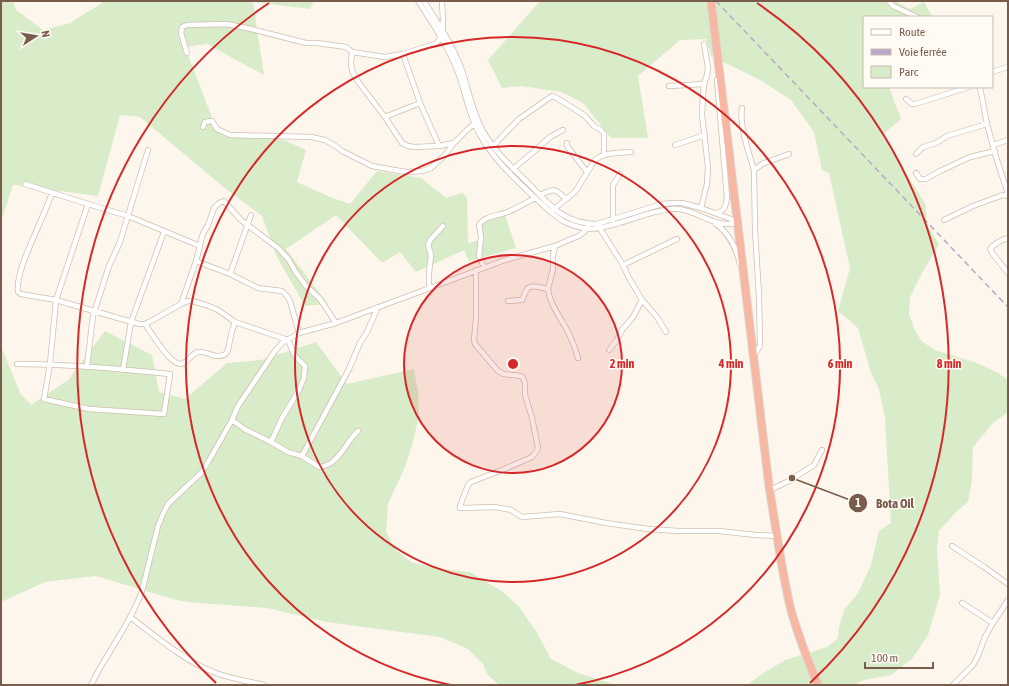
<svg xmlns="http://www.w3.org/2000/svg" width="1009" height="686" viewBox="0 0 1009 686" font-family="'Asap Condensed',sans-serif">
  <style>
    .green { fill: #d8ecc9 }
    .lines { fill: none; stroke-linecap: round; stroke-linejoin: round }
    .minor-casing { stroke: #d1beb0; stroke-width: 6 }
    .highway-casing { stroke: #dad1cd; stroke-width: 9 }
    .minor { stroke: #fff; stroke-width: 4.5 }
    .highway { stroke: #f7b7a3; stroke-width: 7 }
    .rail { stroke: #b9a8c9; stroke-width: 1.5; stroke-dasharray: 6 4; stroke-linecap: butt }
    .ring { fill: none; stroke: #d62828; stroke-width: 2 }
    .centre { fill: #d62828; stroke: #fffaf3; stroke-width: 2 }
    .ring-label { font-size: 12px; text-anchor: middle; font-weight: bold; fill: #d62828; stroke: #fffaf3; stroke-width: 3; stroke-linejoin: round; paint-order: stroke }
    .leader { fill: none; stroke: #7a5c4d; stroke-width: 1.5 }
    .callout-dot { fill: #7a5c4d; stroke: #fffaf3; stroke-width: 1.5 }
    .mark-label { font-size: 12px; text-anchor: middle; font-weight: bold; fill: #fff }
    .callout-label { font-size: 13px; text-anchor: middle; font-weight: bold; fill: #7a5c4d; stroke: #fffaf3; stroke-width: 3; stroke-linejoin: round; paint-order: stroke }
  </style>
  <rect width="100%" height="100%" fill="#fdf6ec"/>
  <path class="green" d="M1,1H13L16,10L43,30L70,23L102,3L101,1H314L310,9L253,2L264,75L207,44L185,47L218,133L284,140L306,150L297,182L330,197L350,204L377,171L421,178L446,198L462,193L467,197L468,243L484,239L479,225L505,215L516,248L469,261L464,250L416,272L400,252L382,263L336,215L286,249L328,304L305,306L277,257L262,216L221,185L140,117L120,115L98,196L13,185L1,222Z
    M540,1H895L910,9L924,2L932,16L933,17H864V87H889L901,119L882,135L926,205L927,225L939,244L922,273L910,297L909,314L914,328L922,342L938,351L977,363L998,373L1008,380V412L993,423L973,447L972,480L968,502L958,510L939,531L937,550L940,595L928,635L912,659L891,675L864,680L854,685H747L765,672L785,660L827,647L838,638L839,627L844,610L858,593L871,565L879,531L891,523L885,418L879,389L871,373L858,328L838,311L850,268L829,173L822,170L814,132L791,100L762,81L711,56L706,39L680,40L638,76L648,138H611L583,103L561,92L521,86L502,88L488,60Z
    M105,331L152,355L159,392L185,399L227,363L261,360L316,342L347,384L414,369L418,391L419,416L412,445L405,467L388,504L386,532L396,550L411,562L442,569L470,572L503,592L519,607L536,631L551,659L578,673L613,684H641L652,685H499L487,674L483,664L468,649L440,637L378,629L327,622L267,608L188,602L176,600L96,576L45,582L1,602V346L20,393L31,405L68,380Z"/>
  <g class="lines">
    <defs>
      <path id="minor" d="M418,1C434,25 449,48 459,75C466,95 469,116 480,135C492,157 512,176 531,194C541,203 551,214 563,221C571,225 581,228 589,229C600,229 609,226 619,223C636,218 653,211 671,209C692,207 710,225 729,224C731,224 735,223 737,222
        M424,1C439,25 454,47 463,73C469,93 473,113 483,131C495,153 515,170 533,188C543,198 552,209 565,216C574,221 586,224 597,224L662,204L673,203H682L701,208L731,219L737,222
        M889,1L893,6L917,17
        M352,52L351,63L352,71L359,83L385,117L402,143L408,146L414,147L439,146L454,143
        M187,53L181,33L182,27L187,25L226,24L247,28L306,43H317L346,47L352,52L385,57L403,54L435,44C437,42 440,40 441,37C445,28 442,11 442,1
        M403,54L420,103L439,146
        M992,72L1008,67
        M669,86L704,84
        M980,87L987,124L996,157L1008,194
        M906,99L912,104H915L969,87
        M742,108C739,124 749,154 754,170
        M385,117L420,103
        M203,127L205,122L212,121L217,129L230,135L311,137L325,140L337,147L342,151L372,166L388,169L406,172L422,171L431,168L445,155L454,143L469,128L477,122
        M567,143V146L587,172
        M675,145L705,135
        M993,145L1008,140
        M493,146L519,119L552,96L555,97L584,115L594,126L601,130L604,134V155
        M916,154L923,147L936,143L947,136L987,124
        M513,169L538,148L550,137L563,130
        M916,173L920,179H926L940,171L970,157L995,151
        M25,184L88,204L128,216L200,246L196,261L230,274L258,288L282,291L287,296L290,301L299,333
        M52,193C48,204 43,216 38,227C31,244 16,274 18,292L21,294L56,300L139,324H145L151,321L181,304L188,301H192L206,305L218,310L235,322L288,340L295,356L305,366L304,378L299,390L282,418L271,442
        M540,195C555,188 554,188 566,199
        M701,208L707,184L708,167L702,115L703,96L704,84L707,75L708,67L704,44
        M554,209L575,192L595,160C604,152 619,153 631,152
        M715,213C725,212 726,205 727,197L717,80
        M613,220V185L620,174
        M944,220L973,206L1003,195L1008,196
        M716,224C730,234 736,248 740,264
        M599,227L623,265L629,278L642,300L633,317L622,330L617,340L609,350
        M1008,238C1001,240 995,243 990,249L993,254L1008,273
        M200,246L202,236L208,225L214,208L219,203L224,201L232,210L241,220L278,248L289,260L295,271L306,286L320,299L336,323
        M555,246L553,255V269L548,289C550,306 562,319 569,334C573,342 576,350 578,358
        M623,265L677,239
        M484,267L479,256L481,237L479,225C485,215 500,216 510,211C519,207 527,202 535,198
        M476,270V318L474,340L475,344L498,371L503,374L521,376L523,378L525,383V395L532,418L538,448L536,452L532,457L502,470L471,482L468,485L460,506V508L495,507L511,510L522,517L560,514L606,523L648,529L679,531H719L756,535L777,536
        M230,274L251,215
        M429,288V273L431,255L428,245L431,239L443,226
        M642,300L657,317L666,332
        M508,301L522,300C524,297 524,295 526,291C529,283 541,288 548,289
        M181,304L196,261
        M145,324C151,332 170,365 181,364C188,363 191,354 198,352C204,351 211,355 216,356C220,356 225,356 227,352C229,349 229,343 230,340C231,334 233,328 235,322
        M753,357L760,346L759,296L755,230L754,170L762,164L789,154
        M17,364C69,364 119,369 170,374L164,414L89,409L44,399L50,364L56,300L88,204
        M87,366L93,316L109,266L116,251L120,242L148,150
        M123,370L131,322L164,232
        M232,420L246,430L269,441L288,452L302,456L349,369L360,343L367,332L378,307
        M302,456L319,467C323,466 328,465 331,463C343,454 348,440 358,431
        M770,490L791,480L795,477L814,465L822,450
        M952,546L984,567L1008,584
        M962,603L993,623
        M130,617C157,637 184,661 216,673C231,679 248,681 264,685
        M91,685C96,675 102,664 108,655C120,634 134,614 142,591L158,526L163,514L168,504L202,472L207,464L232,420L238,406L275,351L282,343L299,333L336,323L505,260L555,246L571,239L579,236L585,231L589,224
        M953,685L973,665L978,656L985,637L993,623L1008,600"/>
      <path id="highway" d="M711,1L769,486C776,527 781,569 791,610C798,635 808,661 818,685"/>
    </defs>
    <use href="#minor" class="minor-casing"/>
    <use href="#highway" class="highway-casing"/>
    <use href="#minor" class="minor"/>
    <use href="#highway" class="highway"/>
    <path class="rail" d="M716,1L1008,307"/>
  </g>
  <circle cx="513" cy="364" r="109" fill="#d62828" fill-opacity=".12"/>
  <g class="ring">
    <circle cx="513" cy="364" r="109"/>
    <circle cx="513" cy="364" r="218"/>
    <path d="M451 685A327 327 0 1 1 575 685"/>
    <path d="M216 683A436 436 0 0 1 269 3M757 3A436 436 0 0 1 810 683"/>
  </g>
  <circle cx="513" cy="364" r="6" class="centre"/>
  <g class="ring-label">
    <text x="622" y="368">2 min</text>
    <text x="731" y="368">4 min</text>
    <text x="840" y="368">6 min</text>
    <text x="949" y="368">8 min</text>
  </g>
  <path class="leader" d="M792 478L858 503"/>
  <g class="callout-dot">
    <circle cx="792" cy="478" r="4"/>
    <circle cx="858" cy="503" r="10"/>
  </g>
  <g class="mark-label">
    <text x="858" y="507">1</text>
  </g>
  <g class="callout-label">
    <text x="895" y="508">Bota Oil</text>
  </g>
  <rect width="1009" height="686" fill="none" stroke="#7a5c4d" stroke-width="4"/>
  <rect x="863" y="16" width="130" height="72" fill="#fffaf3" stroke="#cabbb1"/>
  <rect x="871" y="29" width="20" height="6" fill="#ffffff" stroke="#cabbb1"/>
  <text x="899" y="36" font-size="12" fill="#7a5c4d">Route</text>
  <rect x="871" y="49" width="20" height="6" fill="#b9a8c9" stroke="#cabbb1"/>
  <text x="899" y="56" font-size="12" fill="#7a5c4d">Voie ferrée</text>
  <rect x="871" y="66" width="20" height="12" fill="#d8ecc9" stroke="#cabbb1"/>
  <text x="899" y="76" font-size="12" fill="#7a5c4d">Parc</text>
  <g transform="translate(36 36) rotate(78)" stroke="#fffaf3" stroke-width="3" paint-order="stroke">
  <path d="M0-3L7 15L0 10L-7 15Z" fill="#7a5c4d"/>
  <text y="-6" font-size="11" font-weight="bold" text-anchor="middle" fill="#7a5c4d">N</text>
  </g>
  <path d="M865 662v6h68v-6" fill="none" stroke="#7a5c4d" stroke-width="2"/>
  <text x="871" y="662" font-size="12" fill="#7a5c4d" stroke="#fffaf3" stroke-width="3" paint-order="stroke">100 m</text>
</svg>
